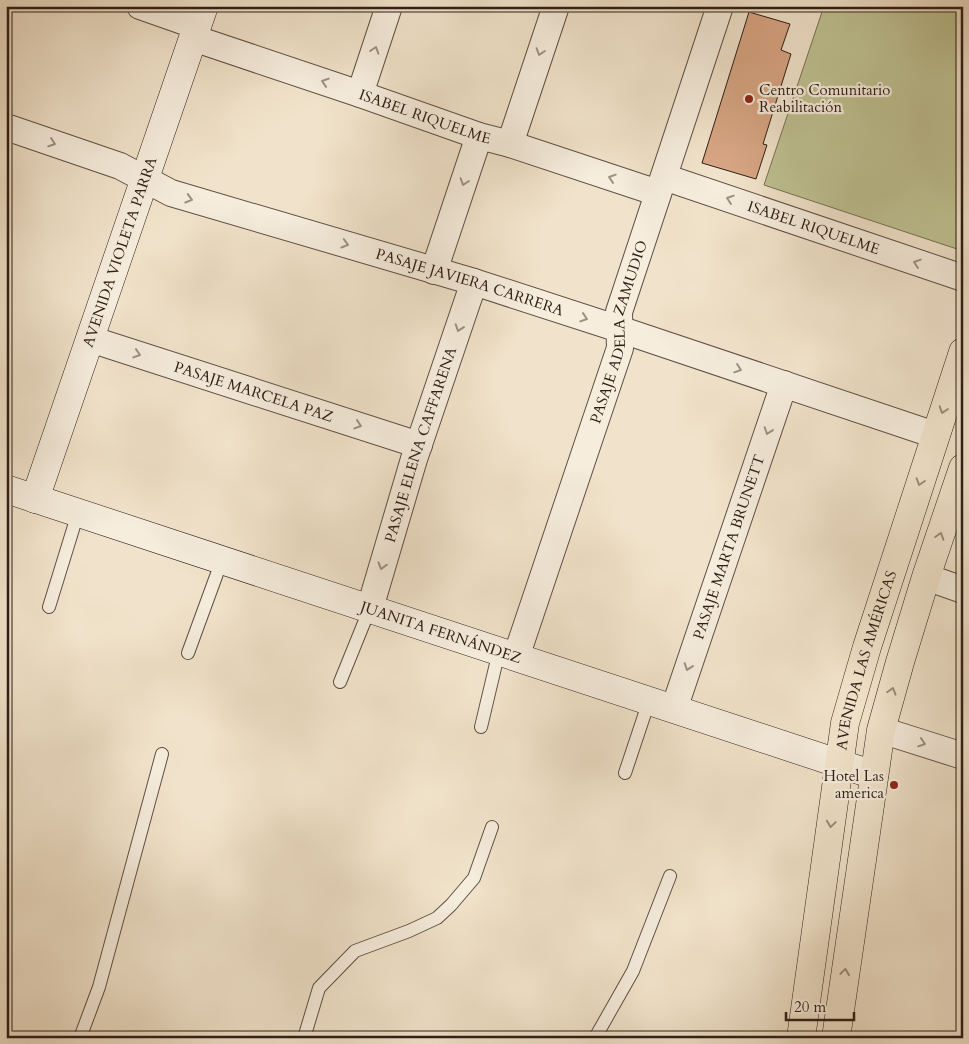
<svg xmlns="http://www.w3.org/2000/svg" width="969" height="1044" viewBox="0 0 969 1044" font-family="Cardo,serif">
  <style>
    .green { fill: #bfc293; stroke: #767055 }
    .building { fill: #d7a583; stroke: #2d1e17 }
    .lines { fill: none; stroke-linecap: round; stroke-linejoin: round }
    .lane-casing { stroke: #5e4f44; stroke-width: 14 }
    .street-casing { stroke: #5e4f44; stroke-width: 28 }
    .secondary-casing { stroke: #2d1e17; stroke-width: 29 }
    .primary-casing { stroke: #2d1e17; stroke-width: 29 }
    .lane { stroke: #f6eddd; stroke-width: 12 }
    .street { stroke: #f6eddd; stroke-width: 26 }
    .secondary { stroke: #f6eddd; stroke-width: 28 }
    .primary { stroke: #f1e3cb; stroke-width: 28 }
    .oneway { stroke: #9c9084 }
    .oneway2 { stroke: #998a7a }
    .poi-dot { fill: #8f2418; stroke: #f6eddd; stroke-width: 2 }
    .labels { text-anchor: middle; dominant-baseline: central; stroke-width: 4.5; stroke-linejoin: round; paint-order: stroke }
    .poi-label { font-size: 15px; fill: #2d1e17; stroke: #f6eddd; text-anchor: start }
    .street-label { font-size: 15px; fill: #2d1e17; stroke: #f6eddd }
  </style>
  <rect width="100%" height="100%" fill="#f1e3cb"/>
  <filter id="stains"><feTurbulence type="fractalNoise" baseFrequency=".004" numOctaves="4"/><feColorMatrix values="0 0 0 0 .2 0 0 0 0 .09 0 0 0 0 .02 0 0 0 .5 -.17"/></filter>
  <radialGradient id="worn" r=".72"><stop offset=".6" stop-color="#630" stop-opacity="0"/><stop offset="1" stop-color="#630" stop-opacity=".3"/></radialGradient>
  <path class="green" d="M824,6H944L963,13V251L764,185Z"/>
  <path class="building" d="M749,12L790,24L781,50L791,54L763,144L767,145L756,179L702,163Z"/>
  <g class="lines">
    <defs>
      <path id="lane" d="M49,607L78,513
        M188,653L222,560
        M340,682L370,608
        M481,727L499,651
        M625,773L649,701
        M80,1038L99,987L162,754
        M304,1038L319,988L355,951L409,931L437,918L451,905L474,878L492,827
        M595,1038L633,971L670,876"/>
      <g id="street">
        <path d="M140,6L197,26"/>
        <path id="s1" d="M193,38L360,94L479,136L510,144L658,193"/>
        <path d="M360,94L389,6"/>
        <path id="s2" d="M6,127L120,166L171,193L474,282L619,329L935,435"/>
        <path d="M510,144L556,6"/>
        <path id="s3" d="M664,177L963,278"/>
        <path d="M434,271L479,136"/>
        <path id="s4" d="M90,339L419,445"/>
        <path d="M926,577L963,590"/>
        <path id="s5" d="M370,608L414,459L474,282"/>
        <path id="s6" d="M516,657L620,348L619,312L720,6"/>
        <path id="s7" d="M674,709L784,384"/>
        <path d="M881,730L963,756"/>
      </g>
      <g id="secondary">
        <path id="s8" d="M6,489L874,775"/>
        <path id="s9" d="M35,499L204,6"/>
      </g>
      <g id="primary">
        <path id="s10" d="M801,1038L845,723L867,647L963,352"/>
        <path d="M836,1038L881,730L900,662L926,577L963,468"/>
      </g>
    </defs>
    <use href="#lane" class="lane-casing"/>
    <use href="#street" class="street-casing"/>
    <use href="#secondary" class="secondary-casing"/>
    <use href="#primary" class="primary-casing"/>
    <use href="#lane" class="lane"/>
    <use href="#street" class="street"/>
    <use href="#secondary" class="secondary"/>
    <use href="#primary" class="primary"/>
  </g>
  <defs><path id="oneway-chevron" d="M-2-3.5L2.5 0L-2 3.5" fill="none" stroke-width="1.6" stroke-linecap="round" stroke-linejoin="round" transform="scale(1.25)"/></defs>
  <g class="oneway">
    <use href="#oneway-chevron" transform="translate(375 50) rotate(-72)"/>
    <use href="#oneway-chevron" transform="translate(540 52) rotate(108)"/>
    <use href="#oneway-chevron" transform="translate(325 82) rotate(-162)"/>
    <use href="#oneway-chevron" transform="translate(52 143) rotate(19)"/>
    <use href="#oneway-chevron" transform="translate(612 178) rotate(-162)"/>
    <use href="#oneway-chevron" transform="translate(464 182) rotate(108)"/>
    <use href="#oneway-chevron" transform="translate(189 199) rotate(16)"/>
    <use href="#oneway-chevron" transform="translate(730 199) rotate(-161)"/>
    <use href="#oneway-chevron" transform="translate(345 244) rotate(16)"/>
    <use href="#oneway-chevron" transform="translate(917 263) rotate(-161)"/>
    <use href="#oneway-chevron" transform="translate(584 318) rotate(18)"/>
    <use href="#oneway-chevron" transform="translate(459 328) rotate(109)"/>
    <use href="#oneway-chevron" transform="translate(137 354) rotate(18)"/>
    <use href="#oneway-chevron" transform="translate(738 369) rotate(19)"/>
    <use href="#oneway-chevron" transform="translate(358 425) rotate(18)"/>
    <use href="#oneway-chevron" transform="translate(768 431) rotate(109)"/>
    <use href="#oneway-chevron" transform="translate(382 566) rotate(106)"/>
    <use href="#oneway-chevron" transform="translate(688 667) rotate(109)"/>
    <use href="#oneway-chevron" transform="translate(922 743) rotate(18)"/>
  </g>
  <g class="oneway2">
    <use href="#oneway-chevron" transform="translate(943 410) rotate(108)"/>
    <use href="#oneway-chevron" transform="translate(920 482) rotate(108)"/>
    <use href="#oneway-chevron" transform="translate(940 536) rotate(-72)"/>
    <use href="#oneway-chevron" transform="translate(892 691) rotate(-74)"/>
    <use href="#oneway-chevron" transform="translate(831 824) rotate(98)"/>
    <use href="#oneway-chevron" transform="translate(845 972) rotate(-82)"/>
  </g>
  <g class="poi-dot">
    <circle cx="749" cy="99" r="5"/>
    <circle cx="894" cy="785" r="5"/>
  </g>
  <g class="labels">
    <g class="poi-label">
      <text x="759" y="90">Centro Comunitario<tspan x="759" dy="17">Reabilitación</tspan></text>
      <text x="884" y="776" text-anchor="end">Hotel Las<tspan x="884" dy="17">america</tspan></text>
    </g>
    <g class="street-label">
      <text stroke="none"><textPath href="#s1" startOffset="245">ISABEL RIQUELME</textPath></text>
      <text stroke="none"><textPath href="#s3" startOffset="158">ISABEL RIQUELME</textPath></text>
      <text stroke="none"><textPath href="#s9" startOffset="261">AVENIDA VIOLETA PARRA</textPath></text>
      <text stroke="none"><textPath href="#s2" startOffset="490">PASAJE JAVIERA CARRERA</textPath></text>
      <text stroke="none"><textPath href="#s6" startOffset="342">PASAJE ADELA ZAMUDIO</textPath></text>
      <text stroke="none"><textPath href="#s4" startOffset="172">PASAJE MARCELA PAZ</textPath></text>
      <text stroke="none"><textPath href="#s5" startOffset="171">PASAJE ELENA CAFFARENA</textPath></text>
      <text stroke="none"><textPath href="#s7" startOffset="171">PASAJE MARTA BRUNETT</textPath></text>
      <text stroke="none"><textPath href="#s8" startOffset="458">JUANITA FERNÁNDEZ</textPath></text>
      <text stroke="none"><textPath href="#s10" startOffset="384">AVENIDA LAS AMÉRICAS</textPath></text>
    </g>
  </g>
  <rect width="969" height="1044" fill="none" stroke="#f1e3cb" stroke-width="25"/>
  <rect x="8" y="8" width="954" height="1029" fill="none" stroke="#2d1e17" stroke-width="2.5"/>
  <rect x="12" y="12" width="944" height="1019" fill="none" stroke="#2d1e17"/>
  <path d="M786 1012v8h68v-8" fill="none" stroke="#2d1e17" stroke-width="2.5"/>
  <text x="794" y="1012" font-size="15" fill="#2d1e17" stroke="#f6eddd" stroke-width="4" paint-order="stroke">20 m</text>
  <rect width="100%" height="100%" filter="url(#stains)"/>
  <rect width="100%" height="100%" fill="url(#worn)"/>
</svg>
